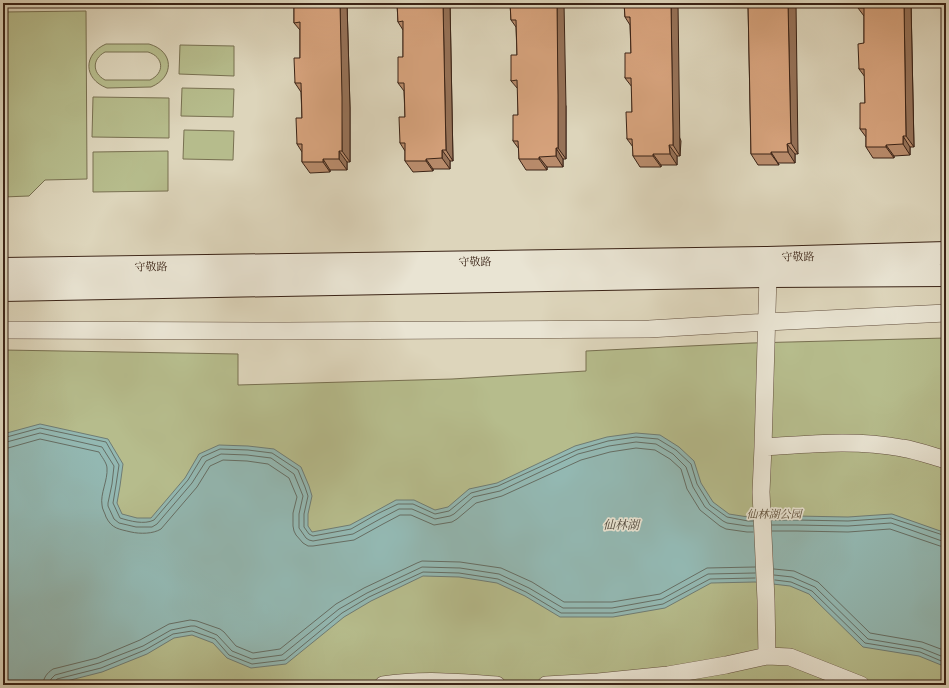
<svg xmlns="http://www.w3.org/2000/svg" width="949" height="688" viewBox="0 0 949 688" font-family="'IM FELL Great Primer','Noto Serif SC',serif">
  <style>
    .green { fill: #b6bc8c; stroke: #787051; fill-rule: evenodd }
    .water { fill: #93b8b2; stroke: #6f7c74 }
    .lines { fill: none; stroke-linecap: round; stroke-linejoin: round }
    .shore { stroke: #666e64; stroke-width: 1 }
    .minor-casing { stroke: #63503f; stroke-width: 18 }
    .secondary-casing { stroke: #3a2316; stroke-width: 24 }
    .minor { stroke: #e9e4d3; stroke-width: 17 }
    .secondary { stroke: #e9e4d3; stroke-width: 22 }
    .wall { fill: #b98c6c; stroke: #3a2316 }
    .shaded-wall { fill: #967258; stroke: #3a2316 }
    .building { fill: #d7a37d; stroke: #3a2316 }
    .labels { text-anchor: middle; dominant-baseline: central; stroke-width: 3.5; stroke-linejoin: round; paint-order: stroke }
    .street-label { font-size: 11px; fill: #3a2316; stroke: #e9e4d3 }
    .park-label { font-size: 11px; font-style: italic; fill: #594934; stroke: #e9e4d3 }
    .water-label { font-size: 12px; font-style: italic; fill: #50483d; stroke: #e9e4d3 }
  </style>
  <rect width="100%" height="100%" fill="#ddd5bb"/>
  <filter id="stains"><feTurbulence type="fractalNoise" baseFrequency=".005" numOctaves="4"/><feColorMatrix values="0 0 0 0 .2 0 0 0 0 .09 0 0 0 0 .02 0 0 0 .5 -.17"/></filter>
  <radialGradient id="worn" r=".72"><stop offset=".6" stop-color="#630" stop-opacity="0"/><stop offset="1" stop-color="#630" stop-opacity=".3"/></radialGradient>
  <path class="green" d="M86,11L87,179L45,180L29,196L3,197V12Z
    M106,44H149C174,51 175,77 151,87L107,88C83,79 83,54 106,44ZM105,52H148C164,57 165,73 150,80H105C92,73 92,59 105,52Z
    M180,45L234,46V76L179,74Z
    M182,88L234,89L233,117L181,116Z
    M93,97L169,98V138L92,137Z
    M184,130L234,131L233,160L183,159Z
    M168,151V191L93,192V152Z
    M946,338V685H3V350L238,354V385L452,379L586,371V351L751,343Z"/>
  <path class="water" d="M40,424L108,439L123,464L120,486L117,503L122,514L137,518H151L185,478L199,454L219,445L248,446L274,449L301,467L309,486L312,496L308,514V526L312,532L350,525L376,511L396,500H414L435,510L448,507L469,489L497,483L575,446L607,437L636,433L660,435L679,447L694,461L701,483L713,502L729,514L748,517L796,516L848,517L892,514L946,533V667L919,656L863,647L809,594L790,586L755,582L711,583L665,608L613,617H560L525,596L497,583L459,577L423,576L371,601L344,617L286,664L251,668L227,658L213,643L192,635L174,638L147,654L102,672L51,685H3V434Z"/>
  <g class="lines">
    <path class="shore" d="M3,438L40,428L106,442L119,465L116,485L113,503L120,518C130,521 144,525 154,520L188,480L202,457L220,449L248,450L272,453L298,470L305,487L308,496L304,514V527L309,534L313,536L351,529L377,514L398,504H413L435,514L449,511L471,493L498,486L577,450L608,441L636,437L658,439L676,450L691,464L697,484L710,505L727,517L748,521H753
      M3,443L40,433L102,447L114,466L112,484L108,503V506L114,519L119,523L136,527H152L157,524L192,483L206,461L221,454L247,455L271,458L294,474L303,496L299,514V528L306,538L309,540L313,541L353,534L380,519L399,509H412L435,519L450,516L454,514L473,497L500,491L578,454L609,446L636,442L656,444L673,454L686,467L693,487L705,507L723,521L727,523L747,526H753
      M3,449L8,448L40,439L99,452C101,456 107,463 107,468C108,480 100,494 102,505C102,509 105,513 106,517C112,529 119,529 131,532C140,534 153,534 161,529L197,487L210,466L223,460L247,461L268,464L289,478L297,497L293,513V526L294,531L296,535L303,543L308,546H313L354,540L383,524L400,515H411L434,525L452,522L457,519L476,503L502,496L581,460L610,452L636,448L655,450L670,459L681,469L687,489L700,510L720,526L726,529L747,532H753
      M772,520H796L848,521L891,518L946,536
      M772,525H796L848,526L891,523L942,541H946
      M772,531H796L848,532L890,529L940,546L946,547
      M774,569L794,571L818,582L870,633L922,642L946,651
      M774,575L792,577L815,587L868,639L921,648L946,658
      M775,580L791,582L812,591L865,643L920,652L946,663
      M43,685C43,678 47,673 53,669L97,658L140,640L169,624L190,620L197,621L220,629L224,632L236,646L253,653L280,649L336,604L364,588L417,563L422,561L460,562L501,568L532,582L564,602H612L660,594L707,568L755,567
      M49,685L51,679L55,675L99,663L143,646L171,630L191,626H195L217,635L232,651L252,659L282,655L339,609L367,593L422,567L460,568L499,574L529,588L563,608H612L662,599L708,574L755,573
      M54,685L55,682L57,679L101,668L145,650L173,634L192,631L215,639L229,655L252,664L285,660L342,613L369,597L423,572L459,573L498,579L526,592L561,613H613L663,604L710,579L755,578"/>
    <defs>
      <path id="minor" d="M3,330L285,331L649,329L767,322L946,313
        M763,447C810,444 855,439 902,448C916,450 932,456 946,460
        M767,656L766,600L761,492L763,447L768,276
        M383,685C420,679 460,682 497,685
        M546,685L598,682L668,675L726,665L767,656L790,657L861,685"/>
      <path id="secondary" d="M3,269L767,258L946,253
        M3,290L768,276L946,275"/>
    </defs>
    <use href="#minor" class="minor-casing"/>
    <use href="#secondary" class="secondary-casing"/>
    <use href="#minor" class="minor"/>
    <use href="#secondary" class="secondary"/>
  </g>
  <path class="wall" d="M294,3H347L350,108V162H347V170H330V172L310,173L302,162V152L297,144L302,118L301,92L295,83L300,58V30L294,23Z
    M397,3H450L453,161H450V169H433V171L413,172L405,161V151L400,143L405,117L404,91L398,83L403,57V30L398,22Z
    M510,3L566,106V159H563V167H547V170H526L519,159V149L513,141L518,115V89L511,81L517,55L516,27L511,20Z
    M624,3L681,141L680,156H677V165H661V167H640L633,156V147L627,139L632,112V87L625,78L631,53L630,25L625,17Z
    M748,3L798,154H795V163H778L779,165H758L751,154Z
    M858,3H911L914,147H910V155L894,156V158H873L866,147V137L860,129L865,103V77L859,69L864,43V16L858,8Z"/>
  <path class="shaded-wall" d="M340,3H347L350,108V162L342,151Z
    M443,3H450L453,161L446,150Z
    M557,3H564L566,106V159L558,148Z
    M671,3H678L680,156L673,145Z
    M788,3H796L798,154L791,143Z
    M904,3H911L914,147L906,136Z
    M903,136L910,147V155L903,144Z
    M787,144L795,154V163L788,152Z
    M669,145L677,156V165L670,154Z
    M886,145L894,156V158L886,147Z
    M556,148L563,159V167L556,156Z
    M442,150L450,161V169L442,158Z
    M339,151L347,162V170L339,159Z
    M771,152L778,163L779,165L771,154Z
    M653,154L661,165V167L653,156Z
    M539,157L547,167V170L539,159Z
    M323,159L330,170V172L323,162Z
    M426,159L433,169V171L426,161Z"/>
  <path class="building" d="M294,3H340L342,97V151H339V159H323V162H302V144H297L296,118H302L301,83H295L294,58H300V22L294,23Z
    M397,3H443L446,150H442V158L426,159V161H405V143H400L399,117H405L404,83H398V57H403V21L398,22Z
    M510,3H557L558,95V148H556V156L539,157V159H519L518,141H513V115H518L517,80L511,81V55H517L516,20H511Z
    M624,3H671L673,131V145H669L670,154H653V156H633L632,139H627L626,112H632L631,78H625V53H631L630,17H625Z
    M748,3H788L791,143L787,144L788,152H771V154H751Z
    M858,3H904L906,136H903V144L886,145V147H866V129H860V103H865L864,69H859L858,44L864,43V8H858Z"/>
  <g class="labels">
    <g class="street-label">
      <text transform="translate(798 257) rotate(-1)">守敬路</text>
      <text transform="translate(475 262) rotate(-1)">守敬路</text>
      <text transform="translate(151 267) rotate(-1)">守敬路</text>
    </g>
    <g class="park-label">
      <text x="774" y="514">仙林湖公园</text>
    </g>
    <g class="water-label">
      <text x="621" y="525">仙林湖</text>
    </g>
  </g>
  <rect width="949" height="688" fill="none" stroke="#ddd5bb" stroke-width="16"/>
  <rect x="4" y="4" width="941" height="680" fill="none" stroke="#3a2316" stroke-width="2"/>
  <rect x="8" y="8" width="933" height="672" fill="none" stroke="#3a2316"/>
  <rect width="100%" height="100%" filter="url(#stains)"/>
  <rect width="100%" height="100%" fill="url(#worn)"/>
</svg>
